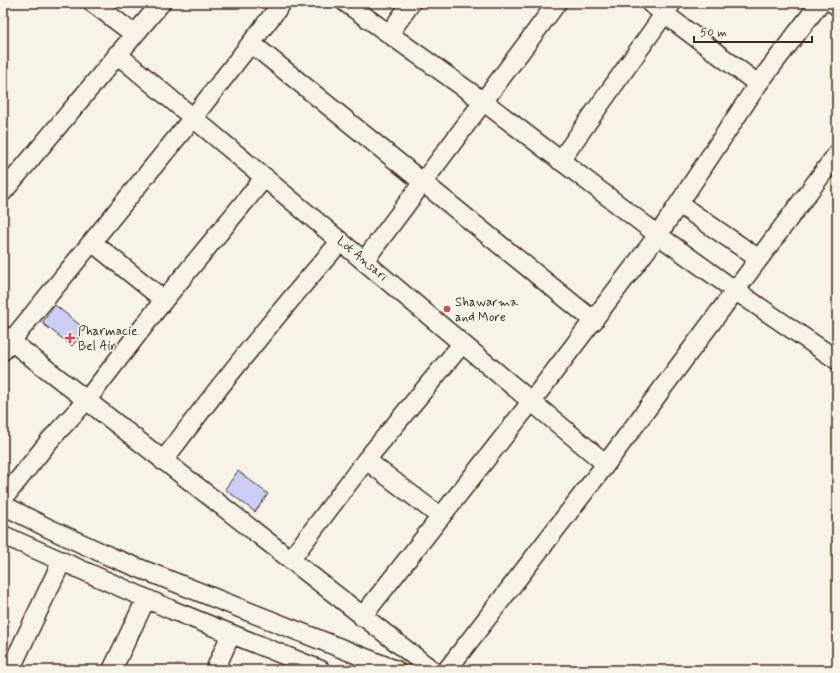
<svg xmlns="http://www.w3.org/2000/svg" width="840" height="673" viewBox="0 0 840 673" font-family="Mynerve,sans-serif">
  <style>
    .building { fill: #cdcef7; stroke: #3b2a1e }
    .lines { fill: none; stroke-linecap: round; stroke-linejoin: round }
    .minor-casing { stroke: #3b2a1e; stroke-width: 21 }
    .minor { stroke: #f7f3e8; stroke-width: 18 }
    .poi-dot { fill: #d1495b; stroke: #f7f3e8; stroke-width: 1.5 }
    .labels { text-anchor: middle; dominant-baseline: central; stroke-width: 3.5; stroke-linejoin: round; paint-order: stroke }
    .street-label { font-size: 13px; fill: #3b2a1e; stroke: #f7f3e8 }
    .poi-label { font-size: 13px; fill: #3b2a1e; stroke: #f7f3e8; text-anchor: start }
  </style>
  <rect width="100%" height="100%" fill="#f7f3e8"/>
  <filter id="ink" filterUnits="userSpaceOnUse"><feTurbulence type="fractalNoise" baseFrequency=".025" numOctaves="2"/><feDisplacementMap in="SourceGraphic" scale="8" xChannelSelector="R" yChannelSelector="G"/><feConvolveMatrix kernelMatrix="1 2 1 2 8 2 1 2 1" color-interpolation-filters="sRGB"/></filter>
  <g filter="url(#ink)">
    <path class="building" d="M55,305L85,329L72,346L42,323Z
      M238,471L268,494L255,512L225,489Z"/>
    <g class="lines">
      <defs>
        <path id="minor" d="M93,3L134,34
          M346,3L484,102L658,235L736,291L837,360
          M650,3L758,84
          M833,3L837,6
          M389,34L411,3
          M251,43L594,321
          M117,54L606,464
          M560,161L672,3
          M3,192L161,3
          M679,204L759,259
          M92,242L164,300
          M364,261L557,3
          M3,335L432,670
          M3,351L192,119L282,3
          M366,460L441,517
          M163,461C220,385 278,312 341,241
          M3,499L50,440L86,401L164,300L265,177
          M3,505L48,528L111,557L396,670
          M3,535L172,610L321,670
          M291,559L366,460L462,344
          M362,617L531,402L658,235L758,84L820,3
          M10,670L62,561
          M112,670L146,599
          M215,670L231,634
          M447,670L606,464L837,154"/>
      </defs>
      <use href="#minor" class="minor-casing"/>
      <use href="#minor" class="minor"/>
    </g>
  </g>
  <g class="poi-dot">
    <circle cx="447" cy="309" r="4"/>
    <path d="M68 332h4v4h4v4h-4v4h-4v-4h-4v-4h4z"/>
  </g>
  <g class="labels">
    <g class="street-label">
      <text transform="translate(362 259) rotate(40)">Lot Ansari</text>
    </g>
    <g class="poi-label">
      <text x="455" y="302">Shawarma<tspan x="455" dy="15">and More</tspan></text>
      <text x="78" y="331">Pharmacie<tspan x="78" dy="15">Bel Air</tspan></text>
    </g>
  </g>
  <rect width="840" height="673" fill="none" stroke="#f7f3e8" stroke-width="16"/>
  <rect x="8" y="8" width="824" height="657" fill="none" stroke="#3b2a1e" stroke-width="1.5" filter="url(#ink)"/>
  <path d="M694 36v6h118v-6" fill="none" stroke="#3b2a1e" stroke-width="2"/>
  <text x="700" y="36" font-size="12" fill="#3b2a1e" stroke="#f7f3e8" stroke-width="3" paint-order="stroke">50 m</text>
</svg>
